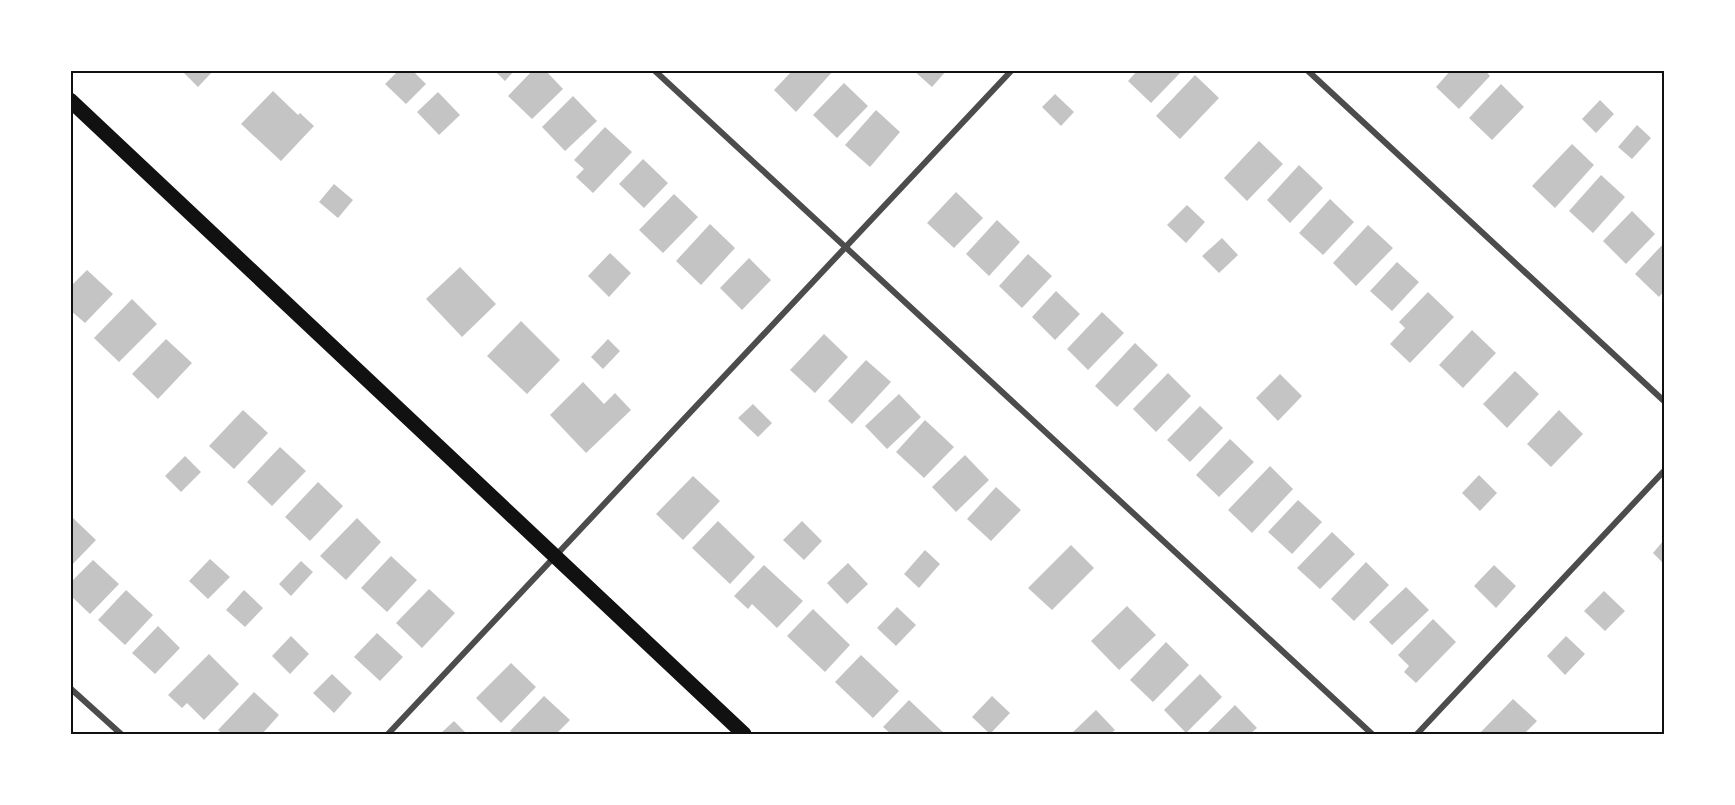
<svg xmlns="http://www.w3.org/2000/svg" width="1735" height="805" viewBox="0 0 1735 805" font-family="Arial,sans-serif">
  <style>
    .building { fill: #c4c4c4 }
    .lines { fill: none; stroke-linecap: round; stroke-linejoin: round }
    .minor { stroke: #4c4c4c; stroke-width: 6 }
    .primary { stroke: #111; stroke-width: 15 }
    .neatline { fill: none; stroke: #111; stroke-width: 2 }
  </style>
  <rect width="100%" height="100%" fill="#fff"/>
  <path class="building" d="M181,70H214L198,87Z
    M399,70H412L426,84L406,104L385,84Z
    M494,70H515L505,81Z
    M533,70H545L563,89L532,119L508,96Z
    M793,70H834L796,112L774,90Z
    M913,70H947L932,87Z
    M1138,70H1183L1151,103L1128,81Z
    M1451,70H1485L1490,76L1459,109L1436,87Z
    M1195,75L1219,98L1180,139L1156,116Z
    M844,83L868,106L837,138L813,115Z
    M1501,84L1524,107L1492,140L1469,118Z
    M273,91L298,115L300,113L314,126L281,161L241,124Z
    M438,92L460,115L439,135L417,112Z
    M1055,94L1074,112L1061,126L1042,107Z
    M573,96L597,121L565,151L542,127Z
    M1600,100L1614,114L1596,133L1582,119Z
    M876,110L900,132L870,167L845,145Z
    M1637,125L1651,138L1632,159L1618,147Z
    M605,127L632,152L593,193L576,177L584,169L574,160Z
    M1259,141L1283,164L1247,201L1224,178Z
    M1572,144L1594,165L1555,208L1532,186Z
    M643,159L668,183L644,208L619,184Z
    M1299,165L1323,188L1290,223L1267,200Z
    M1601,175L1625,197L1593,233L1569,211Z
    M334,184L353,200L338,218L319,202Z
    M956,192L983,218L954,248L927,223Z
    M674,194L698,217L663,253L639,230Z
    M1330,199L1354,222L1323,255L1299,233Z
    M1187,205L1205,222L1186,243L1167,225Z
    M1632,211L1655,234L1626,264L1603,241Z
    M997,220L1020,242L989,276L966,254Z
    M710,224L735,248L701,285L676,261Z
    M1368,225L1393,248L1356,286L1333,263Z
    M1222,238L1238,255L1219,273L1202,256Z
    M1663,244L1664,291L1659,297L1635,274Z
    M610,253L631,273L609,297L588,276Z
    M1028,254L1052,276L1022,308L999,286Z
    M749,258L771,280L742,310L720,288Z
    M1397,262L1419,282L1392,311L1370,291Z
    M460,267L496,304L462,337L426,299Z
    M87,270L113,294L85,323L70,310V287Z
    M1056,291L1080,314L1055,340L1032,317Z
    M1428,292L1454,317L1410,363L1390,344L1405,328L1399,322Z
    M132,299L157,324L119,362L94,338Z
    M1102,312L1124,333L1088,370L1067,349Z
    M521,321L560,360L527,394L487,356Z
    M1472,330L1496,353L1463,388L1439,365Z
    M824,334L848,357L815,393L790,370Z
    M166,339L192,363L158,399L132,374Z
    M608,339L620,351L603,369L591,357Z
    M1135,343L1158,365L1117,407L1095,386Z
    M866,360L891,382L852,424L828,401Z
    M1515,371L1539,394L1507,428L1483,404Z
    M1168,373L1191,396L1156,432L1133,409Z
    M1280,374L1302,396L1278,421L1256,398Z
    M583,382L604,404L615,393L631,410L586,453L550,415Z
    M899,394L921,417L887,449L865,426Z
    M753,404L772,423L758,437L738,418Z
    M1200,406L1223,428L1190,462L1167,440Z
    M243,410L268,433L234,469L209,446Z
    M1559,410L1583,434L1551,467L1527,444Z
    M925,420L954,447L924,478L896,452Z
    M1230,439L1254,462L1219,497L1196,475Z
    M280,447L306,471L272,506L247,482Z
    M965,455L989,480L956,512L932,487Z
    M185,456L201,472L181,492L165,476Z
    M1270,466L1293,489L1252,533L1228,510Z
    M1479,475L1497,493L1480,511L1462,493Z
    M693,476L720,501L683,540L656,514Z
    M318,482L343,506L310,541L285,517Z
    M996,487L1021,510L991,541L967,519Z
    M1298,500L1322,522L1292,554L1268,532Z
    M73,518L96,540L70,567V520Z
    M357,518L381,542L346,580L320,556Z
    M718,521L755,557L730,584L692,548Z
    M802,521L822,541L804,560L783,540Z
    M1332,532L1355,554L1320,589L1297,568Z
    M1664,540V564L1653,553Z
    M1071,545L1094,568L1052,610L1028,588Z
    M925,550L940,564L919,588L904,574Z
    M391,556L417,580L387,612L361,588Z
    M210,559L230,577L208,599L189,581Z
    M93,560L119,584L90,614L70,595V583Z
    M301,561L313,572L291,596L279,584Z
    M1366,562L1389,585L1354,621L1331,599Z
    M848,563L868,584L847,604L827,583Z
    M764,565L803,601L777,628L752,604L748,609L734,596Z
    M1494,565L1516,586L1496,608L1474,586Z
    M1406,587L1429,610L1392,645L1369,622Z
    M429,589L455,613L422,648L396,623Z
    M126,590L153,615L125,645L98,620Z
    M244,590L263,608L245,627L226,610Z
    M1604,591L1625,611L1605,631L1584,611Z
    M1127,606L1156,635L1119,670L1091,641Z
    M897,607L916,625L896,646L877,628Z
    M813,609L850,645L825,672L787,636Z
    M1433,619L1456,642L1416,683L1404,672L1409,666L1398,655Z
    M158,626L180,648L155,674L132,653Z
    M377,633L403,657L380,681L354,657Z
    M291,636L309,654L290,674L272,656Z
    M1566,636L1585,654L1565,675L1547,656Z
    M1166,642L1189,665L1153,702L1130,680Z
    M209,654L239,684L204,720L187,703L182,708L168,695Z
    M861,655L899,691L873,718L835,682Z
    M511,663L536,687L501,723L476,698Z
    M332,674L352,693L334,713L313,693Z
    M1200,674L1222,697L1186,733L1164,710Z
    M254,692L279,715L262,734H223L218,730Z
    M544,696L570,720L556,734H514L510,731Z
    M992,696L1010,713L990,734L972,717Z
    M1513,699L1537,721L1524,734H1479Z
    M909,700L945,734H891L883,727Z
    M1235,705L1257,728L1250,734H1206Z
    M1096,710L1115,730L1110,734H1075L1073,732Z
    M454,721L467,734H440Z"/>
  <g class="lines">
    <path class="minor" d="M654,70L1372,734
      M1307,70L1664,401
      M70,688L121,734
      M388,734L1012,70
      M1417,734L1664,471"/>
    <path class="primary" d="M70,100L744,734"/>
  </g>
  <rect width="1735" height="805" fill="none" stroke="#ffffff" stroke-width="144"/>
  <rect x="72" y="72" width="1591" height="661" class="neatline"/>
</svg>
